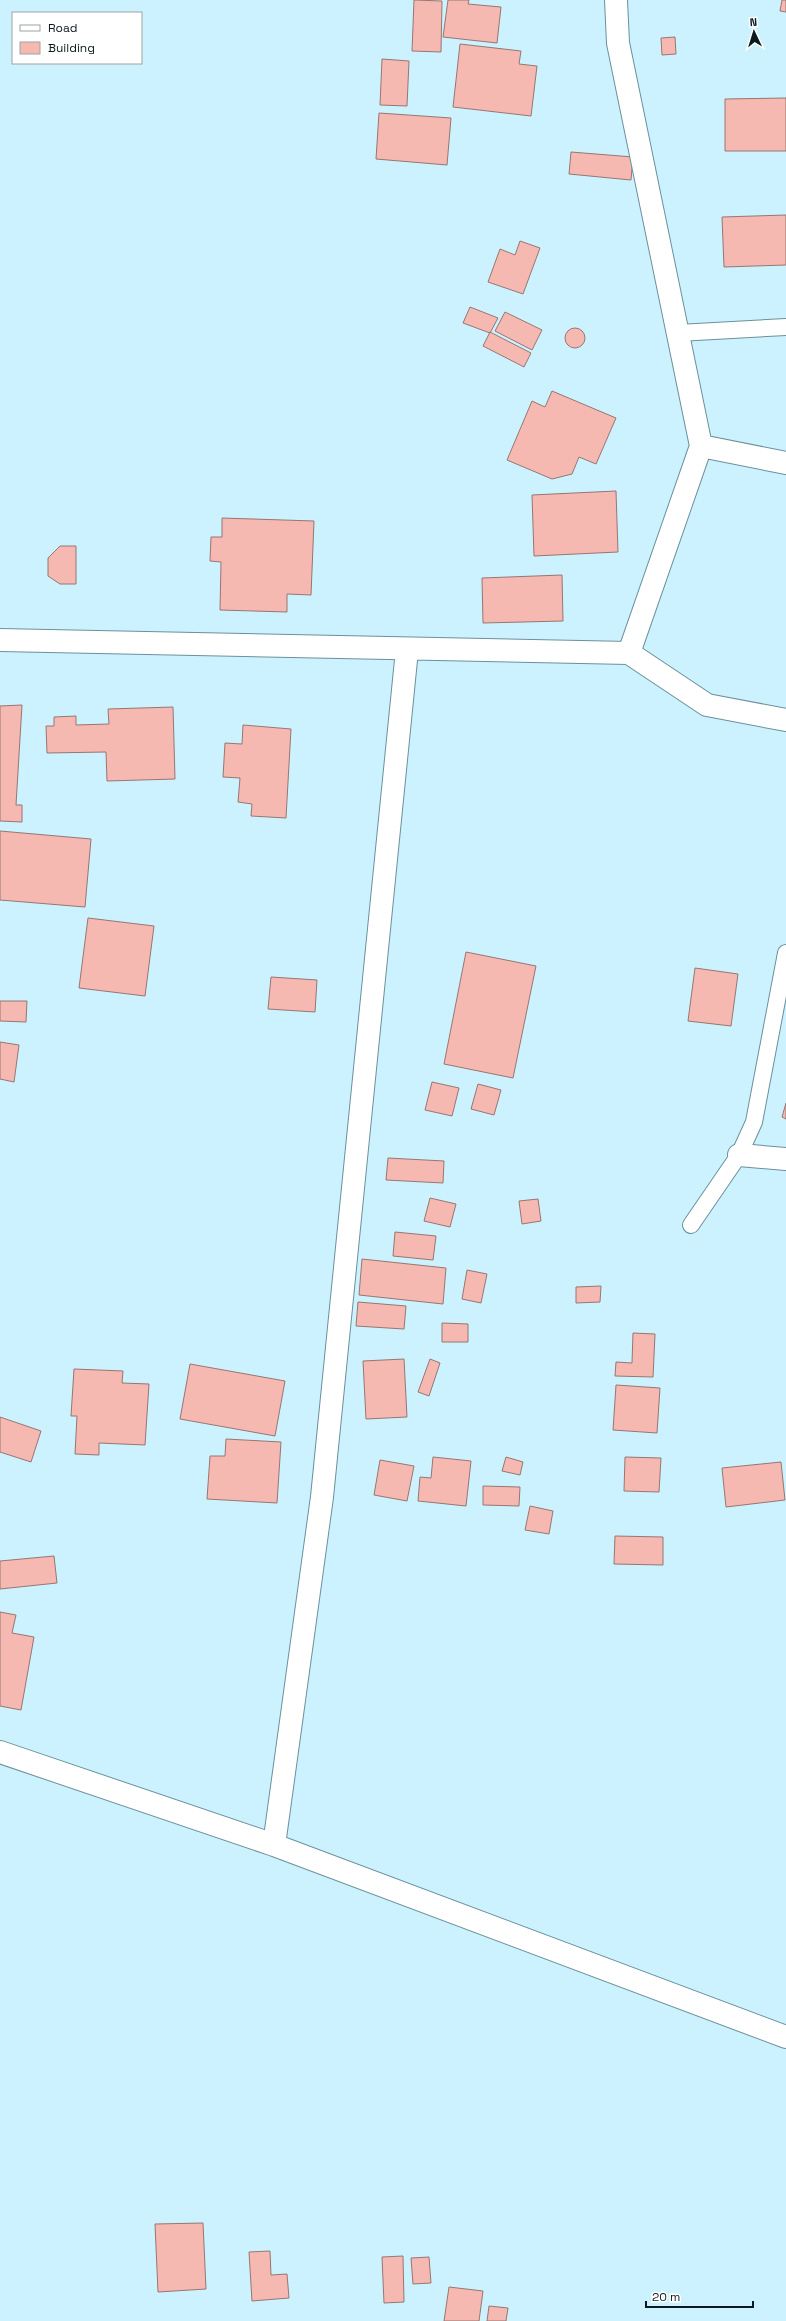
<svg xmlns="http://www.w3.org/2000/svg" width="786" height="2321" viewBox="0 0 786 2321" font-family="'Space Grotesk',sans-serif">
  <style>
    .building { fill: #f5b9b1; stroke: #987671 }
    .lines { fill: none; stroke-linecap: round; stroke-linejoin: round }
    .lane-casing { stroke: #6c909c; stroke-width: 18 }
    .street-casing { stroke: #6c909c; stroke-width: 24 }
    .lane { stroke: #fff; stroke-width: 16 }
    .street { stroke: #fff; stroke-width: 22 }
  </style>
  <rect width="100%" height="100%" fill="#cbf2fe"/>
  <path class="building" d="M414,0L442,1L441,52L412,51Z
    M448,0H469L468,4L501,7L497,43L443,37Z
    M782,0H786V12L780,11Z
    M675,37L676,54L662,55L661,38Z
    M460,44L521,51L519,64L537,66L531,116L453,107Z
    M382,59L409,61L407,106L380,105Z
    M786,98V151H725V99Z
    M379,113L451,118L447,165L376,159Z
    M571,152L633,157L631,180L569,174Z
    M786,215V265L724,267L722,217Z
    M520,241L540,248L523,294L488,282L500,249L515,255Z
    M470,307L498,318L490,333L463,323Z
    M505,312L542,330L532,350L495,331Z
    M565 338a10 10 0 1 1 20 0a10 10 0 1 1-20 0Z
    M490,332L531,353L524,367L483,346Z
    M552,391L616,418L596,464L579,457L572,474L552,479L507,460L532,401L545,407Z
    M616,491L618,552L534,556L532,495Z
    M222,518L314,521L311,595L287,594V612L220,610L221,562L210,561L211,537H222Z
    M60,546H76V584H60L48,576V558Z
    M562,575L563,621L483,623L482,578Z
    M22,705L16,805H22V822L0,821V706Z
    M173,707L175,779L107,781L106,752L47,753L46,726H54V717L76,716V725L109,724L108,709Z
    M243,725L291,729L286,818L251,816L252,804L238,802L240,778L223,777L225,743L242,744Z
    M0,831L91,839L85,907L0,900Z
    M88,918L154,926L145,996L79,988Z
    M466,952L536,966L513,1078L444,1064Z
    M695,968L738,974L731,1026L688,1021Z
    M271,977L317,980L315,1012L268,1009Z
    M0,1001H27L26,1022L0,1021Z
    M0,1042L19,1045L14,1082L0,1079Z
    M432,1082L459,1088L452,1116L425,1110Z
    M478,1084L501,1090L494,1115L471,1109Z
    M786,1103V1119L782,1117Z
    M388,1158L444,1161L443,1183L386,1180Z
    M430,1198L456,1204L450,1227L424,1221Z
    M538,1199L541,1221L522,1224L519,1201Z
    M395,1232L436,1236L433,1260L393,1256Z
    M362,1259L446,1268L443,1304L359,1295Z
    M467,1270L487,1274L481,1303L462,1299Z
    M601,1286L600,1302L576,1303V1287Z
    M358,1302L406,1306L404,1329L356,1326Z
    M442,1323L468,1324V1342H442Z
    M633,1333L655,1334L653,1377L615,1376L616,1362L632,1363Z
    M404,1359L407,1417L366,1419L363,1361Z
    M430,1359L440,1363L429,1396L418,1392Z
    M190,1364L285,1381L275,1436L180,1419Z
    M74,1369L123,1371L122,1383L149,1384L145,1445L99,1443V1455L75,1454L77,1416H71Z
    M616,1385L660,1388L657,1433L613,1430Z
    M0,1417L41,1431L31,1462L0,1452Z
    M226,1439L281,1442L277,1503L207,1499L210,1456H225Z
    M433,1457L471,1461L466,1506L418,1501L420,1477L431,1478Z
    M506,1457L523,1462L520,1475L502,1471Z
    M625,1457L661,1458L659,1492L624,1491Z
    M380,1460L414,1466L407,1501L374,1495Z
    M781,1462L785,1500L726,1507L722,1468Z
    M483,1486L520,1487L519,1506L483,1505Z
    M530,1506L553,1511L549,1534L525,1530Z
    M615,1536L663,1537V1565L614,1564Z
    M54,1556L57,1583L0,1589V1561Z
    M0,1612L16,1615L12,1633L34,1637L21,1710L0,1706Z
    M203,2223L206,2289L158,2292L155,2224Z
    M270,2251L271,2275L287,2274L289,2298L252,2301L249,2252Z
    M403,2256L404,2302L384,2303L382,2257Z
    M429,2257L431,2283L413,2284L411,2258Z
    M449,2287L483,2291L479,2321H444Z
    M489,2306L508,2308L506,2321H487Z"/>
  <g class="lines">
    <defs>
      <path id="lane" d="M678,333L786,327
        M691,1225L739,1155L754,1122L786,953"/>
      <path id="street" d="M616,0L618,43L701,446L629,653L707,705L786,720
        M701,446L786,463
        M0,640L629,653
        M739,1155L786,1159
        M0,1752L274,1845L786,2037
        M274,1845L322,1497L407,650"/>
    </defs>
    <use href="#lane" class="lane-casing"/>
    <use href="#street" class="street-casing"/>
    <use href="#lane" class="lane"/>
    <use href="#street" class="street"/>
  </g>
  <rect x="12" y="12" width="130" height="52" fill="#ffffff" stroke="#9da3a5"/>
  <rect x="20" y="25" width="20" height="6" fill="#ffffff" stroke="#9da3a5"/>
  <text x="48" y="32" font-size="12" fill="#0b1a1e">Road</text>
  <rect x="20" y="42" width="20" height="12" fill="#f5b9b1" stroke="#9da3a5"/>
  <text x="48" y="52" font-size="12" fill="#0b1a1e">Building</text>
  <g transform="translate(754 32) rotate(356)" stroke="#ffffff" stroke-width="3" paint-order="stroke">
  <path d="M0-3L7 15L0 10L-7 15Z" fill="#0b1a1e"/>
  <text y="-6" font-size="11" font-weight="bold" text-anchor="middle" fill="#0b1a1e">N</text>
  </g>
  <path d="M646 2301v6h107v-6" fill="none" stroke="#0b1a1e" stroke-width="2"/>
  <text x="652" y="2301" font-size="12" fill="#0b1a1e" stroke="#ffffff" stroke-width="3" paint-order="stroke">20 m</text>
</svg>
